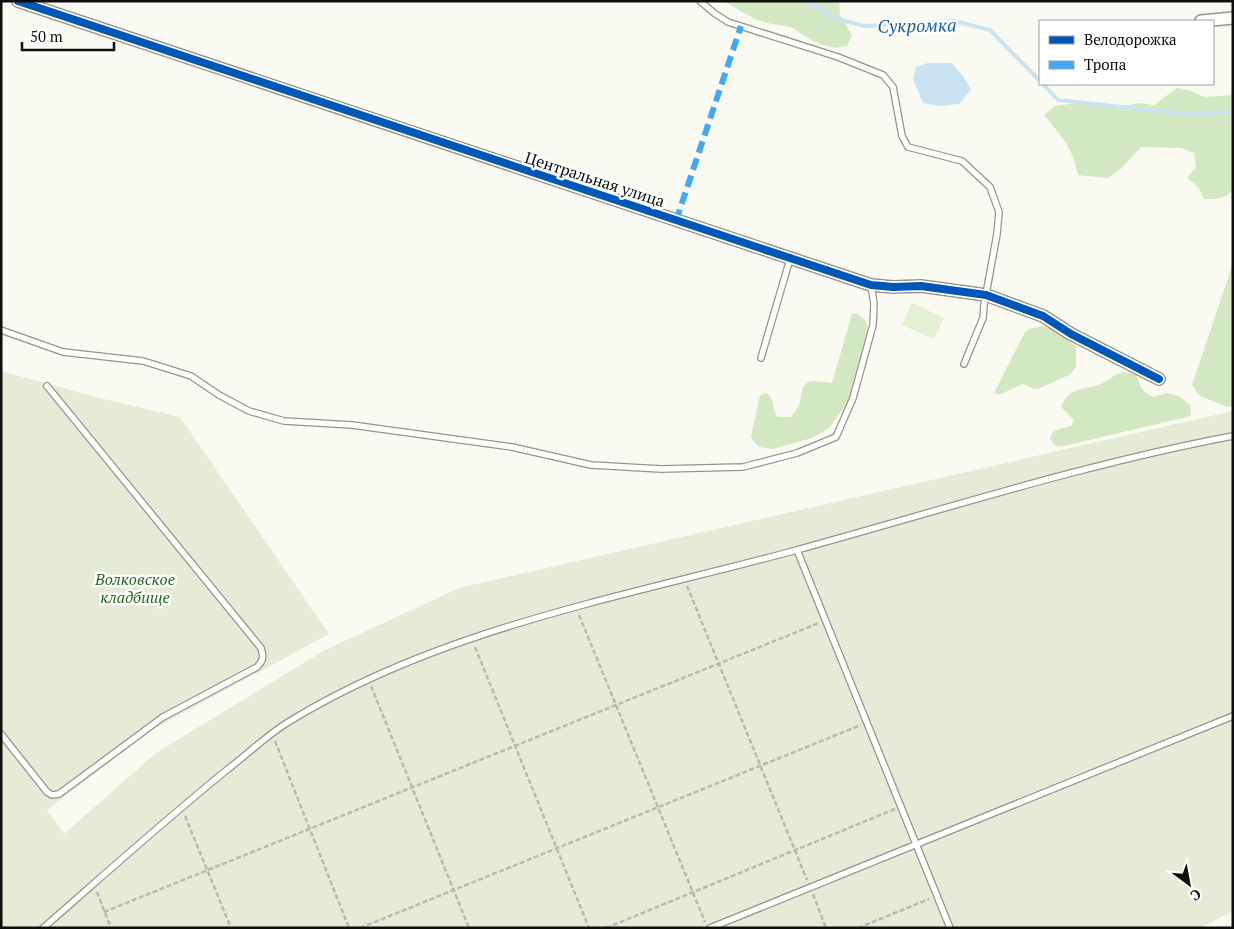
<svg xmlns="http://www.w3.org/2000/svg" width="1234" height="929" viewBox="0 0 1234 929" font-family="'PT Serif',serif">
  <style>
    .green { fill: #e2f0d3 }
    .forest { fill: #d2e7c2 }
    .cemetery { fill: #e5ebd7 }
    .water { fill: #cae3f3 }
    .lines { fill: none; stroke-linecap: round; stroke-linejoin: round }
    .stream { stroke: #cae3f3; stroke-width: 4 }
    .lane-casing { stroke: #949491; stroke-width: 8 }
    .street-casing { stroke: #949491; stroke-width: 14 }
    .path { stroke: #b8b8b6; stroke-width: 2.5; stroke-dasharray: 5 2.5; stroke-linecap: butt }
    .lane { stroke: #fefefd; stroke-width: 5.5 }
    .street { stroke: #fefefd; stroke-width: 11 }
    .quiet { stroke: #3fa9f5; stroke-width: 6; stroke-dasharray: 12 6; stroke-linecap: butt }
    .cycleway-casing { stroke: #fff; stroke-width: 11 }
    .cycleway { stroke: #0057b8; stroke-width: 8 }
    .labels { text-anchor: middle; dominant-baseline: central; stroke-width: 5; stroke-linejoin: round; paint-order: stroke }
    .street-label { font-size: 16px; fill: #0e0e0e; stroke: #fff }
    .park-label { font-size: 16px; font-style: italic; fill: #2b6420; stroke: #fff }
    .water-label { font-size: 18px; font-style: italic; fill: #1b5d9b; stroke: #fff }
  </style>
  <rect width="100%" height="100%" fill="#faf9f2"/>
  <path class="green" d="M912,303L944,318L934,339L902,325Z"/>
  <path class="forest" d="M723,1H839L840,15L852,35L847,46L836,48L823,45L811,40L791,27L767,23L755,19Z
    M1177,88L1191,91L1204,97L1233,95V188C1228,199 1215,199 1204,199L1198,187L1187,178L1196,167L1194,153L1181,148L1141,147L1122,168L1108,178L1078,175C1073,147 1061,136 1044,115L1055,106L1083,102L1125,106L1140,103L1154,105Z
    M1233,263V406L1228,407L1200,396L1192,385Z
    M857,313L866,321L868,328L848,402L829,428L812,438L773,449L759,447L754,442L751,436L760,396L765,393C776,397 771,409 778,417H791L799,406L803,387L808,382L814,381L832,383L852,314Z
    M1042,326L1054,330L1076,346V366L1073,371L1069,375L1040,388L1034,389L1023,384L1001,394L994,393L1024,334L1029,329Z
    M1122,372L1136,374C1140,385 1142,393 1154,397L1166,393L1179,396L1190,405L1191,416L1064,446C1056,447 1053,445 1050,438L1053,432L1059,429L1071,426L1074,420L1061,407C1068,387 1084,390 1101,384C1108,381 1114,375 1122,372Z"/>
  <path class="cemetery" d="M1,371L96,397L180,417L329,634L152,730L47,810L64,834L156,753L323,651L459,588L1233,411V911L1200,928H1Z"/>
  <path class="water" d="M928,63H952L964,77L971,90L959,104L939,106L923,103L913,79L916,67Z"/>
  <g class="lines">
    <path class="stream" d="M807,1L834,18L864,26L954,21L990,30L1040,81
      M1043,84L1058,100L1187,114L1233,112"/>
    <defs>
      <path id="lane" d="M700,1L714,13L728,22L838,57L883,75L893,87L902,136L908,147L962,161L990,187L999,212L997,234L984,305L983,318L964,364
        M1,330L63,352L143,361L191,376L219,395L249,411L284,421L352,425L512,447L591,465L661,469L743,467L797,453L836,437L853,398L873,325L874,304L871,285
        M761,358L790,259
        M797,550L950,928
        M1,734L47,792L52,795L59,794L163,717L257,667C263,661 264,657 261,648L47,386
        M43,928C104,875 165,820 228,769C249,753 268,734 290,721C442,628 624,597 793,551C939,511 1084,464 1233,436
        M710,928L1233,716"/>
      <path id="street" d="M18,1L871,285L893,287L921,286L986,295L1043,316L1071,334L1159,379
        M1201,21L1233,18"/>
    </defs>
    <use href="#lane" class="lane-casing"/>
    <use href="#street" class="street-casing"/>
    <path class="path" d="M687,586L807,880
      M579,615L705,922
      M475,647L589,928
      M371,686L469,928
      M275,741L349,928
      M185,816L231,928
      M97,892L111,928
      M813,894L826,928
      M104,912L819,623
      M360,928L861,725
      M606,928L895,809
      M858,928L929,899"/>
    <use href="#lane" class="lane"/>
    <use href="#street" class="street"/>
    <path class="quiet" d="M676,221L741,26"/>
    <defs>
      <path id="cycleway" d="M18,1L871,285L893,287L921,286L986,295L1043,316L1071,334L1159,379"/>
    </defs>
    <use href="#cycleway" class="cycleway-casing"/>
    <use href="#cycleway" class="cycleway"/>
  </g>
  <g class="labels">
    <g class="street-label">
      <text transform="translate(595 179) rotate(18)">Центральная улица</text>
    </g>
    <g class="park-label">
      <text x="135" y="579">Волковское<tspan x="135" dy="18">кладбище</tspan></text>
    </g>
    <g class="water-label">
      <text transform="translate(917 25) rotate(-1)">Сукромка</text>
    </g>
  </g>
  <rect width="1234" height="929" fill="none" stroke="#0e0e0e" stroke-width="5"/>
  <rect x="1039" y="20" width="175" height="65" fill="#ffffff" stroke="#9f9f9f"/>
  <rect x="1049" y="36" width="25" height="8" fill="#0057b8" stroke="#9f9f9f"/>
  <text x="1084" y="45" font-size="15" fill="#0e0e0e">Велодорожка</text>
  <rect x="1049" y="61" width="25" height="8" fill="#3fa9f5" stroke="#9f9f9f"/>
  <text x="1084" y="70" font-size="15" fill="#0e0e0e">Тропа</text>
  <g transform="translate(1189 884) rotate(148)" stroke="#ffffff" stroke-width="4" paint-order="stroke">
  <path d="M0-4L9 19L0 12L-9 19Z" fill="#0e0e0e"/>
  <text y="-8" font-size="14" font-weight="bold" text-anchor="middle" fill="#0e0e0e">С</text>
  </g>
  <path d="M22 42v8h92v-8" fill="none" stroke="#0e0e0e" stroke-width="2.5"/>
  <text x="30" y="42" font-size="15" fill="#0e0e0e" stroke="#ffffff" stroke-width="4" paint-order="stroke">50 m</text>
</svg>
